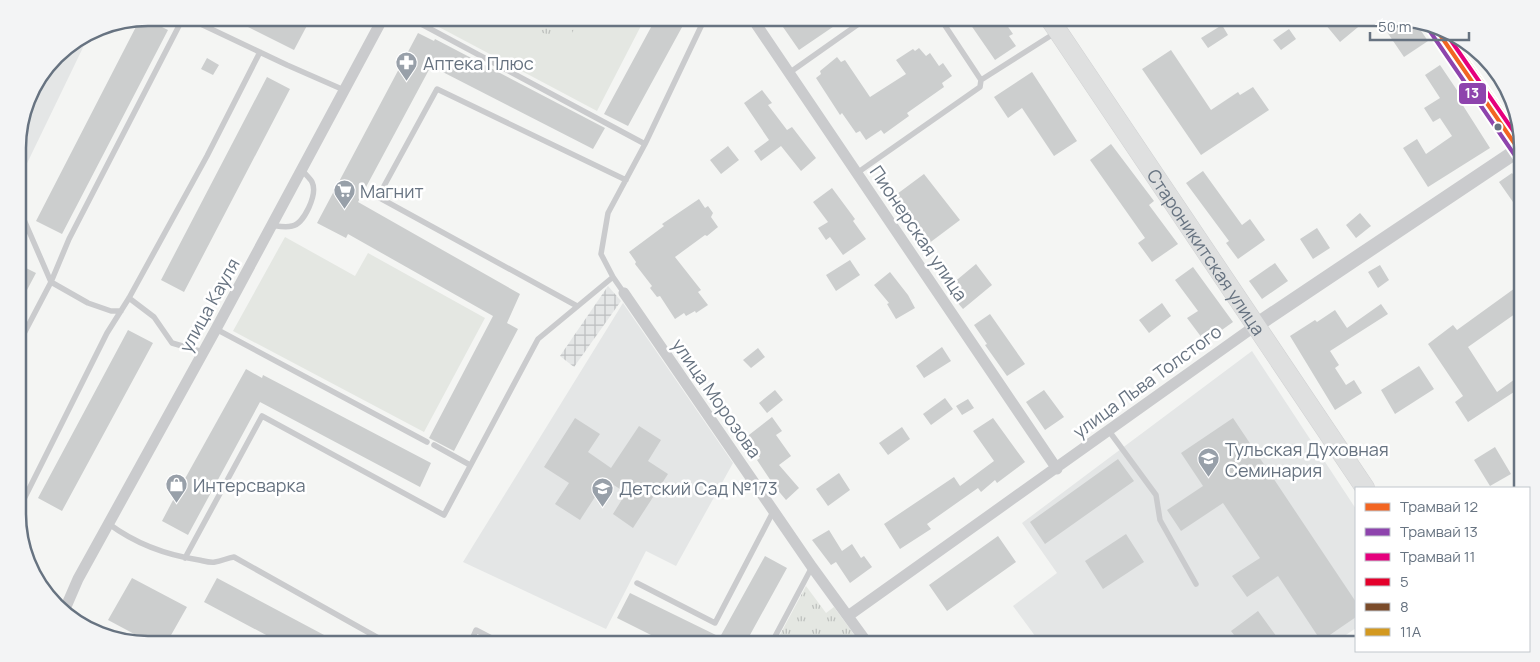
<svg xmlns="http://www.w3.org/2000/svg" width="1540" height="662" viewBox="0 0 1540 662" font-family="Manrope,sans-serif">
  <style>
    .built { fill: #e4e6e6 }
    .industrial { fill: url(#industrial-grid) }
    .green { fill: #e4e7e2 }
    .park { fill: url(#park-tufts) }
    .building { fill: #cccece }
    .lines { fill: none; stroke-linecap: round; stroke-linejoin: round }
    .secondary-casing { stroke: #d0d1d1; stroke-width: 18 }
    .primary-casing { stroke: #d1d2d3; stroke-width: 20 }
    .service { stroke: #cacbcd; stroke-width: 5.5 }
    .minor { stroke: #cacbcd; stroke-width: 11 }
    .tertiary { stroke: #cacbcd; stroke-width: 15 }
    .secondary { stroke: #dfe0e0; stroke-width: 16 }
    .primary { stroke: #dfe0e0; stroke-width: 19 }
    .bus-1-casing { stroke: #fff; stroke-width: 8 }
    .bus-2-casing { stroke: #fff; stroke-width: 8 }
    .bus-3-casing { stroke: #fff; stroke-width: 8 }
    .bus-1 { stroke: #e4002b; stroke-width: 4 }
    .bus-2 { stroke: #7a4b2a; stroke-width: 4 }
    .bus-3 { stroke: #d39920; stroke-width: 4 }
    .tram-1-casing { stroke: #fff; stroke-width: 8 }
    .tram-2-casing { stroke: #fff; stroke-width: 8 }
    .tram-3-casing { stroke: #fff; stroke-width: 8 }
    .tram-1 { stroke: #f26522; stroke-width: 4 }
    .tram-2 { stroke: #8e44ad; stroke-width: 4 }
    .tram-3 { stroke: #e5007d; stroke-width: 4 }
    .bus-dot { fill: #677381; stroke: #fff; stroke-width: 2 }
    .labels { text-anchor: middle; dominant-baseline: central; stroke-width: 5; stroke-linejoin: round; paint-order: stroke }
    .poi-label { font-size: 18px; fill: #677381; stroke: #fff; text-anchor: start }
    .street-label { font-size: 18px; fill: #677381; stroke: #fff }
    .rim { fill: none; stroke: #677381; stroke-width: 2.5 }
    .line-badge { stroke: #fff; stroke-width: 2 }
    .badge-label { font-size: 14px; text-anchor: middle; font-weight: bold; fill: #fff }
  </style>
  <defs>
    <pattern id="industrial-grid" width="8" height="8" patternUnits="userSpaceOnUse" patternTransform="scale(1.25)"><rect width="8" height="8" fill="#e4e6e6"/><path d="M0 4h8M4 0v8" fill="none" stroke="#bdbfc0"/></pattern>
    <pattern id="park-tufts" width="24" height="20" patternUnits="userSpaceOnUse" patternTransform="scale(1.25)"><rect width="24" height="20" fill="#e4e7e2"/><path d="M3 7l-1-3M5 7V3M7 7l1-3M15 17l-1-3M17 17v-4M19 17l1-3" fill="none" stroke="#bdc0bd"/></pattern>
  </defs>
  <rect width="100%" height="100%" fill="#f4f5f3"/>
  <path class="built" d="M90,32V33L18,182V139L31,91L62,50Z
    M623,303L733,463L676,566L646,551L606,629L463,562Z
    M1252,351L1356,509V628L1333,644H1041L1013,606L1057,573L1022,523Z"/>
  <path class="industrial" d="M608,286L621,301L574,367L560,356Z"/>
  <path class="green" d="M422,18H645L597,111Z
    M285,237L355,276L368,253L485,318L424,432L233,331Z"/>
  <path class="park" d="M535,18H571L577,23L569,40L528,29Z
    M806,586L826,613L834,607L861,644H775Z"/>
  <path class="building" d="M144,18L168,30L62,234L36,221L140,19Z
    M230,18H311L294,50Z
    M656,18H687L628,126L604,114Z
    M798,18H846L799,50L783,27Z
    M966,18H1002L1013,34L1009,36L1016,46L995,60Z
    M1320,18H1369L1340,42Z
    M1404,20L1415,22L1428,41L1404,57L1387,32Z
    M1222,25L1228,35L1208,48L1201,38Z
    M1289,29L1296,39L1281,50L1273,40Z
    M418,33L434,41L435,39L605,128L593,149L431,66L358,202L520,294L507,323L518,329L454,451L429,438L493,316L348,234L346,238L317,223Z
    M919,48L926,56L930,53L939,66L943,63L952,76L942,83L944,87L907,113L909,116L884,134L881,130L866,140L860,131L856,133L842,113L840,115L816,78L821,74L820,71L837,57L841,62L845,60L870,97L906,74L896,60L913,49L915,51Z
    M1171,50L1211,110L1238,92L1240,95L1253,87L1269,110L1201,155L1142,69Z
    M207,58L219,65L213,75L201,69Z
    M1440,65L1465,102L1462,104L1490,148L1428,187L1403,148L1417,139L1426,154L1452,136L1440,118L1433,122L1424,108L1440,98L1425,75Z
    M1032,72L1077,141L1054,156L1022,108L1008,118L994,97Z
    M267,77L290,89L184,292L161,280Z
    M762,90L772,103L768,105L787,130L792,127L816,158L801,171L781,146L761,161L754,151L769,140L744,103Z
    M1111,144L1154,201L1149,205L1178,244L1152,262L1138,243L1145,238L1090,160Z
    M728,146L739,160L721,174L710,160Z
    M1203,171L1242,225L1250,219L1265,240L1238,259L1226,243L1229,241L1186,183Z
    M1512,173L1522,186V196L1513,202L1499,182Z
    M924,174L960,220L928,244L893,197Z
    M832,188L855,219L853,221L866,239L843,255L830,237L826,240L818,228L828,222L813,202Z
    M699,199L705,208L708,206L713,213L711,217L718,227L707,236L705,235L675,257L701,290L698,292L708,305L696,313L695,311L686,316L684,313L675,319L660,296L657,297L650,288L652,286L635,264L636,262L629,252L664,226L662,224Z
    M1360,213L1371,226L1356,238L1346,225Z
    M1317,228L1330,248L1313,259L1300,239Z
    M850,260L860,275L836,291L826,275Z
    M1275,263L1288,281L1262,299L1249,281Z
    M18,264L36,273L18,307Z
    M976,264L992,285L963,309L946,289Z
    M1380,265L1389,280L1378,288L1368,272Z
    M1193,267L1233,322L1205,342L1187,318L1198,311L1175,280Z
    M890,272L908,295L915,308L896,319L887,304L889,303L874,285Z
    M1522,283V309L1468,347L1497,392L1522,374V403L1514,392L1468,422L1455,402L1463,396L1428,344L1453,325L1457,330Z
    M1162,303L1171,316L1149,333L1139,320Z
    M1381,304L1388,314L1330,351L1339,365L1335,368L1346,385L1354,380L1362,393L1335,410L1290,336L1315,320L1317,322L1335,310L1347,328Z
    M990,314L1025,364L1007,376L985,345L987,344L974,325Z
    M128,330L153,343L62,511L38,498Z
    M942,347L951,361L924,378L916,366Z
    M758,348L765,357L751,368L743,360Z
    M1419,366L1434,389L1395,414L1381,390Z
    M246,369L262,378L263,375L431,463L420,487L260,402L188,535L162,521L172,502Z
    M775,390L783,400L767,413L759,403Z
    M1044,390L1064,417L1045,430L1026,402Z
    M945,398L953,409L931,425L923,414Z
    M968,399L974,408L962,415L956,406Z
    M772,417L782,431L776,435L791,456L779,465L799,488L786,500L770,481H771L757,460L760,458L745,438Z
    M575,418L600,434L588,452L611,468L639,426L661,440L648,461L668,474L633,528L613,514L626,493L606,480L580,520L555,504L569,483L544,467Z
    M993,418L1025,462L997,483L995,480L981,492L978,488L927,524L931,529L900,549L884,524L954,477L960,486L994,461L973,431Z
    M1233,418L1356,602V617L1321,641L1278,576L1247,597L1232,576L1260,558L1223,503L1181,531L1167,510L1203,486L1181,453Z
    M902,427L910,439L888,455L879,443Z
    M1495,447L1511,474L1490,486L1474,460Z
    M1118,459L1134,481L1045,544L1030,522Z
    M839,473L850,490L828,506L816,489Z
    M829,530L842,551L852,544L861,558L864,556L872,567L850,583L836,562L831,565L812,540Z
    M1126,534L1144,562L1103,589L1085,561Z
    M998,536L1016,562L947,611L929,585Z
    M765,556L787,568L745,644H733L720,637Z
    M132,578L187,607L166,644H153L108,620Z
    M217,578L341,644H283L204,602Z
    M630,593L720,637L716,644H669L617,618Z
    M1258,611L1282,644H1241L1231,631Z"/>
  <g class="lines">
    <defs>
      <path id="secondary" d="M1437,27L1521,149"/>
      <g id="primary">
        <path id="s1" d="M1049,18L1365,488"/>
      </g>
    </defs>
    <use href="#secondary" class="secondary-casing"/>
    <use href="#primary" class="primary-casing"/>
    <path class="service" d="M188,18L287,65L344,90
      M410,18L645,144
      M789,73L867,18
      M981,80L1055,33
      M857,173L980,87L981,80L940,18
      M18,206L51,282L88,303L111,311H121
      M271,225C278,226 285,228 292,226C304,224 318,194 312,182C310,178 305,174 302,170
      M613,277L601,254L608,213L645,144L705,18
      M129,298L154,317L172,343L203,352
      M577,306L378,197L437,89L626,180
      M216,329L427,442
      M18,345L51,282L69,239L183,18
      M1109,431L1156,495L1160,520L1196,584
      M434,445L470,465
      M19,509L107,333L129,298L207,156L260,52
      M109,524C136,544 166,555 199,560C204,561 210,563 215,562C222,561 227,558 234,557L389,644
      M185,558L262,416L444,515L538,339L613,277L624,293
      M637,583L715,623L774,510
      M470,644L476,630L503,644
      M771,644L812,567"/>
    <path class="minor" d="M752,18L1057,469
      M624,293L812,567L868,644
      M65,609L78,579L216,329L383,18
      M848,616L1255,326
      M1353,644L1356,642"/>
    <path class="tertiary" d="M1255,326L1521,148"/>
    <use href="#secondary" class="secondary"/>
    <use href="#primary" class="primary"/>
    <defs>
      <path id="bus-1" d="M1437,27L1521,149"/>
      <path id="bus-2" d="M1432,31L1516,153"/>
      <path id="bus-3" d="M1448,33L1521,139"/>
    </defs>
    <use href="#bus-1" class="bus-1-casing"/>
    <use href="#bus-2" class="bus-2-casing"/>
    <use href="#bus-3" class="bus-3-casing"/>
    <use href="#bus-1" class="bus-1"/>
    <use href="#bus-2" class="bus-2"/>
    <use href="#bus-3" class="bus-3"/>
    <defs>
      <path id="tram-1" d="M1434,26L1521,153"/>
      <path id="tram-2" d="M1429,30L1516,157"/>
      <path id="tram-3" d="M1443,29L1521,142"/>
    </defs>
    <use href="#tram-1" class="tram-1-casing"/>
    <use href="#tram-2" class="tram-2-casing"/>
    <use href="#tram-3" class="tram-3-casing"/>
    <use href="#tram-1" class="tram-1"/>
    <use href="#tram-2" class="tram-2"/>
    <use href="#tram-3" class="tram-3"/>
  </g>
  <defs>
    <symbol id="pharmacy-pin" viewBox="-11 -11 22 30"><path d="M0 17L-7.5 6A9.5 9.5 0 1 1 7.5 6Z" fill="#98a0a9" stroke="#fff"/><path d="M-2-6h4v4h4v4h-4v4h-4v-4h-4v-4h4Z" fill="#fff"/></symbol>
    <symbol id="supermarket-pin" viewBox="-11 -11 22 30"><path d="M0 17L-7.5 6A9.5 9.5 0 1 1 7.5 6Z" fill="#98a0a9" stroke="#fff"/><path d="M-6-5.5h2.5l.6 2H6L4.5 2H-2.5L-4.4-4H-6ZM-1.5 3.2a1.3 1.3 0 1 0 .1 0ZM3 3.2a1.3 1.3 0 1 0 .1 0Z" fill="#fff"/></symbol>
    <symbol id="university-pin" viewBox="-11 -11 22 30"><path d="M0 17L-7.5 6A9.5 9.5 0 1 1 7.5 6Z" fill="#98a0a9" stroke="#fff"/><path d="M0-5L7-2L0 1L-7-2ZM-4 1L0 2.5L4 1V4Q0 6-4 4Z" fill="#fff"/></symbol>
    <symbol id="shop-pin" viewBox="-11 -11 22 30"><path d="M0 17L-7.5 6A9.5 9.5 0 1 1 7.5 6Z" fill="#98a0a9" stroke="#fff"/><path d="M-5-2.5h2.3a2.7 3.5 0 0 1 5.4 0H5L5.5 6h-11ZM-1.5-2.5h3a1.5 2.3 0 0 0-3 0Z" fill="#fff"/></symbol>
    <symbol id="school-pin" viewBox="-11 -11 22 30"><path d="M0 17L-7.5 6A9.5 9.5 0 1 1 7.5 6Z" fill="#98a0a9" stroke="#fff"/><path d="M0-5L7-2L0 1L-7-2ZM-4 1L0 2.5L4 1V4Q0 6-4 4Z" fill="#fff"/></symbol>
  </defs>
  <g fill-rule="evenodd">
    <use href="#pharmacy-pin" x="394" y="50" width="25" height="34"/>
    <use href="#supermarket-pin" x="332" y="178" width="25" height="34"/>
    <use href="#university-pin" x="1196" y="446" width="25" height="34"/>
    <use href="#shop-pin" x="164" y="472" width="25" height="34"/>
    <use href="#school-pin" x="590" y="476" width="25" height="34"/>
  </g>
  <circle class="bus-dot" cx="1498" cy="127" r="4.5"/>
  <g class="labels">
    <g class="poi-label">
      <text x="423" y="63">Аптека Плюс</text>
      <text x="360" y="191">Магнит</text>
      <text x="1225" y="449">Тульская Духовная<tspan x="1225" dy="21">Семинария</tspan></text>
      <text x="193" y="485">Интерсварка</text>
      <text x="619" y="488">Детский Сад №173</text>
    </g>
    <g class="street-label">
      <text transform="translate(919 233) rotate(56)">Пионерская улица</text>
      <text stroke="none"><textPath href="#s1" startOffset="282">Староникитская улица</textPath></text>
      <text transform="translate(209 305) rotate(-61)">улица Кауля</text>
      <text transform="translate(1147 381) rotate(-36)">улица Льва Толстого</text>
      <text transform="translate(717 398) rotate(55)">улица Морозова</text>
    </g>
  </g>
  <path d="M0 0H1540V662H0ZM148 26H1392A122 122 0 0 1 1514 148V514A122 122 0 0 1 1392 636H148A122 122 0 0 1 26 514V148A122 122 0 0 1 148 26Z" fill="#f3f4f5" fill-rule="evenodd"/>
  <path class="rim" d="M148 26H1392A122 122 0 0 1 1514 148V514A122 122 0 0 1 1392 636H148A122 122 0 0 1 26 514V148A122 122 0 0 1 148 26Z"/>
  <rect class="line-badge" x="1458" y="82" width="29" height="23" rx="5" fill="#8e44ad"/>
  <g class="badge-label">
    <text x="1472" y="98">13</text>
  </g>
  <rect x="1355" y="487" width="175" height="165" fill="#ffffff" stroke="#c2c7cd"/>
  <rect x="1365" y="503" width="25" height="8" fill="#f26522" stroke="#c2c7cd"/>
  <text x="1400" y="512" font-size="15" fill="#677381">Трамвай 12</text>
  <rect x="1365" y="528" width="25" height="8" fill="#8e44ad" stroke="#c2c7cd"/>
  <text x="1400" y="537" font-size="15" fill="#677381">Трамвай 13</text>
  <rect x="1365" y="553" width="25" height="8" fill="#e5007d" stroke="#c2c7cd"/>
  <text x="1400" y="562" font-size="15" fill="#677381">Трамвай 11</text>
  <rect x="1365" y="578" width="25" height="8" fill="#e4002b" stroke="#c2c7cd"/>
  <text x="1400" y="587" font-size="15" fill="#677381">5</text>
  <rect x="1365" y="603" width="25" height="8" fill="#7a4b2a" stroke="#c2c7cd"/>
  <text x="1400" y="612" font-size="15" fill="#677381">8</text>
  <rect x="1365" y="628" width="25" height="8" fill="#d39920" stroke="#c2c7cd"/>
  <text x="1400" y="637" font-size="15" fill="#677381">11А</text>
  <path d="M1370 32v8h99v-8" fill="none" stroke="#677381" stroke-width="2.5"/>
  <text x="1378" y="32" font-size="15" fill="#677381" stroke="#ffffff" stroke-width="4" paint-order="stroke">50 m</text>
</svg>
